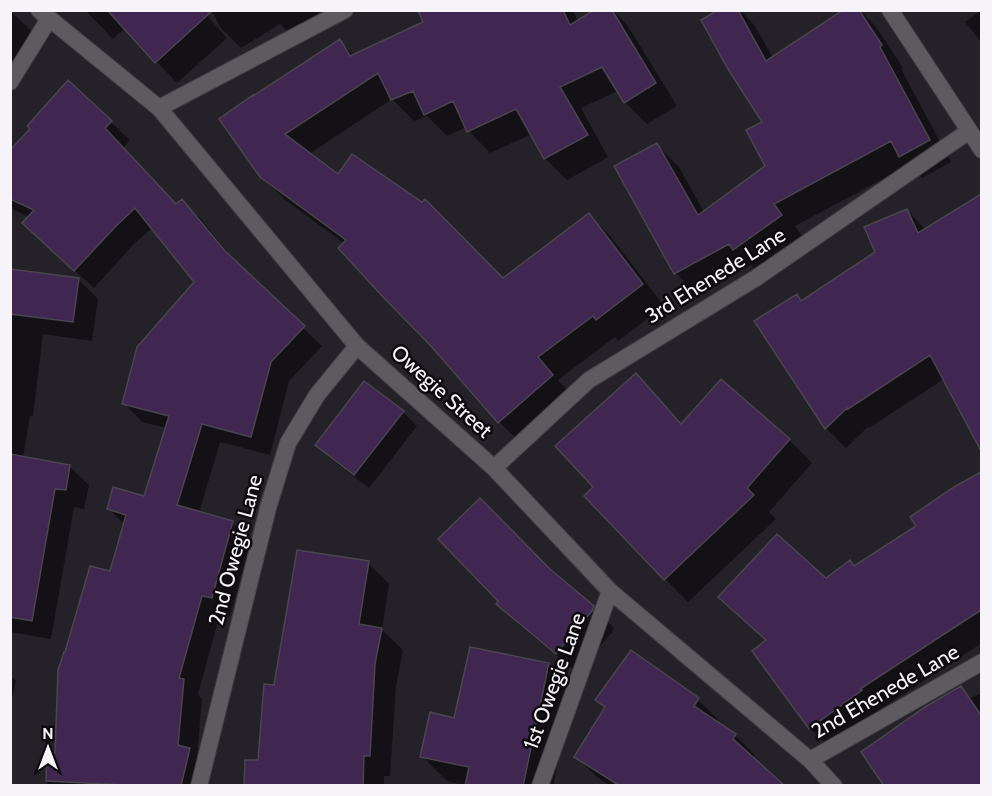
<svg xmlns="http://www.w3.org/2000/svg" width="992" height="796" viewBox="0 0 992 796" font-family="Cabin,sans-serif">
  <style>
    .shadow { fill: #0007 }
    .building { fill: #3f2751; stroke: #4a454e; stroke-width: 1.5 }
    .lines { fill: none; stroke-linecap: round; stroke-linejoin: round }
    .minor-casing { stroke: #413f45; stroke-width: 18 }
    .minor { stroke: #5d5b5f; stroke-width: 16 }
    .labels { text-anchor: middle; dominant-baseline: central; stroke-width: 5; stroke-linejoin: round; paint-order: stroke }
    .street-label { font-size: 21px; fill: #f6f4f9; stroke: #0d0b0e }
  </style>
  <rect width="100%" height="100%" fill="#242128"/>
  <path class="shadow" d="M85,10H202L227,38L177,83L125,28L113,39Z
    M211,10H357L333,22L335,25L297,41L280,24L241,48L221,28Z
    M461,10H573L578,22L597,10H613L628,26L677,106L647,124L625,102L618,91L581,108L608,157L567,180L545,158L532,134L490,153L469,131L466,127L447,136L427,116L414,121L392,99L309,154L338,176L503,280L589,215L611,237L664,306L618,341L615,337L558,380L574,398L521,443L499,422L345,244L284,199L261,176L221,120L339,41L354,56Z
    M721,10H740L755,26L773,58L846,10H860L876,27L903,68L901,69L951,162L922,178L909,165L795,226L803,237L756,271L751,265L698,295L676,273L657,145L679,167L704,212L767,166L764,122Z
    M982,10V43L965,22Z
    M10,11L34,33L10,65Z
    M69,83L130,140L123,148L176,205L182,201L201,219L239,267L322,346L289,381L270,455L220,442L199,513L232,523L251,541L230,616L220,614L198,694L202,699L197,757L208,768L204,786H47L48,754L56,755L125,525L109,509L145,498L167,428L142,422L124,403L196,282L153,227L134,244L94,288L42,241L29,217L10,208V152L32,129Z
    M980,197L982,198V448L944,379L869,428L868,427L846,448L826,428L796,296L802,302L877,253L907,210L926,230Z
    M10,270L78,279L98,299L92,341L43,334L33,416H30L23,458L69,466L89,485L84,509L74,507L51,639L10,632Z
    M636,375L683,425L789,440L812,463L769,512L776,519L688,602L665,579L595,488Z
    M403,412L417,426L369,488L331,459L317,445Z
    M982,473V643L879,710L880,711L830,748L810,728L767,641L720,597L826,580L855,567L919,527L955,489Z
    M368,563L389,584L382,630L403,650L396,686L390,776H384V786H245L260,762L276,686Z
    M550,572L593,607L614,628L612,632L578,673L518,624L498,604Z
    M632,652L698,700L718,719L716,723L735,735L755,755L753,759L783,786H610L596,776L576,757L606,709L597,700Z
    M548,664L573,689L553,786H467L447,781L422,756L456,719Z
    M10,676L16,681L10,706Z
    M960,688L971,698L982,693V786H886Z"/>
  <path class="building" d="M107,10H213L155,63Z
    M418,10H563L570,25L594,10H612L656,83L624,103L602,67L560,87L588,135L544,159L516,109L467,132L453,101L424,115L413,91L391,100L378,73L285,134L338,174L352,154L422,202L425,199L503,278L589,213L643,284L596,320L593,316L538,357L553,375L498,423L431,346L384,298L338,248L346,240L260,177L219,119L253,95V96L340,39L350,56L423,22Z
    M718,10H738L766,61L843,10H859L882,45L880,47L930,140L899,157L891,141L774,204L782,215L733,250L729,244L674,274L614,166L657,143L698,215L765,166L746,130L762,122L728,69L701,20Z
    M68,80L112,121L105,128L176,204L182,199L225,251L305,326L271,362L251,437L202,424L177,505L233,521L212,598L202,596L179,678L184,679L178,745L190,748L181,786H144L46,781L47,753H55L58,670L64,652H65L90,566L110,571L126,515L107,509L113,487L144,496L169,416L122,404L137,347L194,282L135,208L116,226L74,271L22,223L34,210L10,199V150L30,129L27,126Z
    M981,194V451L930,355L848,409L847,408L825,429L754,321L797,294L801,301L875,252L864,227L907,209L918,233Z
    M10,269L79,278L73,322L10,314Z
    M636,373L681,424L721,379L790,439L747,488L754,495L664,580L584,496L593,487L555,446Z
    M364,381L404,411L354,475L315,445Z
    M10,454L70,465L66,490L55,489L32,621L10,617Z
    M981,472V610L860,689L862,690L809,729L752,651L766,640L718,597L777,534L826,578L850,560L854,566L916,526L910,517L954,487Z
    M480,498L550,569L594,606L592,611L556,654L496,604L498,601L438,539Z
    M297,550L369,561L359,624L382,628L375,664L370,756H364L363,786H244L245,760H258L264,684L274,685Z
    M470,647L549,663L523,786H465L469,767L420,757L430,712L454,718Z
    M631,650L699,698L694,706L736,734L733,739L785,786H620L574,757L605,707L595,700Z
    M961,686L981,715V786H884L861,752L925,707Z"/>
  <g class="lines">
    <defs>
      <path id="minor" d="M39,10L159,108L357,346L494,468L610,591L810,760L834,786
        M890,10L982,150
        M10,82L49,19
        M159,108L345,10
        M494,468L589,380L756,278L969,131
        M810,760L982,662
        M199,786L268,508L288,443L317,395L357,346
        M540,786L610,591"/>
    </defs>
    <use href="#minor" class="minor-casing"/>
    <use href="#minor" class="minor"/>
  </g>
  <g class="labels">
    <g class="street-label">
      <text transform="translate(715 275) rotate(-32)">3rd Ehenede Lane</text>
      <text transform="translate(442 391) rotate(42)">Owegie Street</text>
      <text transform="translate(235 550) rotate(-75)">2nd Owegie Lane</text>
      <text transform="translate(554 681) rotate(-70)">1st Owegie Lane</text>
      <text transform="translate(885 691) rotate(-30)">2nd Ehenede Lane</text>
    </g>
  </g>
  <rect width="992" height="796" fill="none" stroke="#f6f4f9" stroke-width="24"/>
  <g transform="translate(48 748)" stroke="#0d0b0e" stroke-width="4.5" paint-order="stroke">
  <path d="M0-4.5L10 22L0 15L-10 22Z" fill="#f6f4f9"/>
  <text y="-9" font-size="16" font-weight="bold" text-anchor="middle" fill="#f6f4f9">N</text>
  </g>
</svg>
